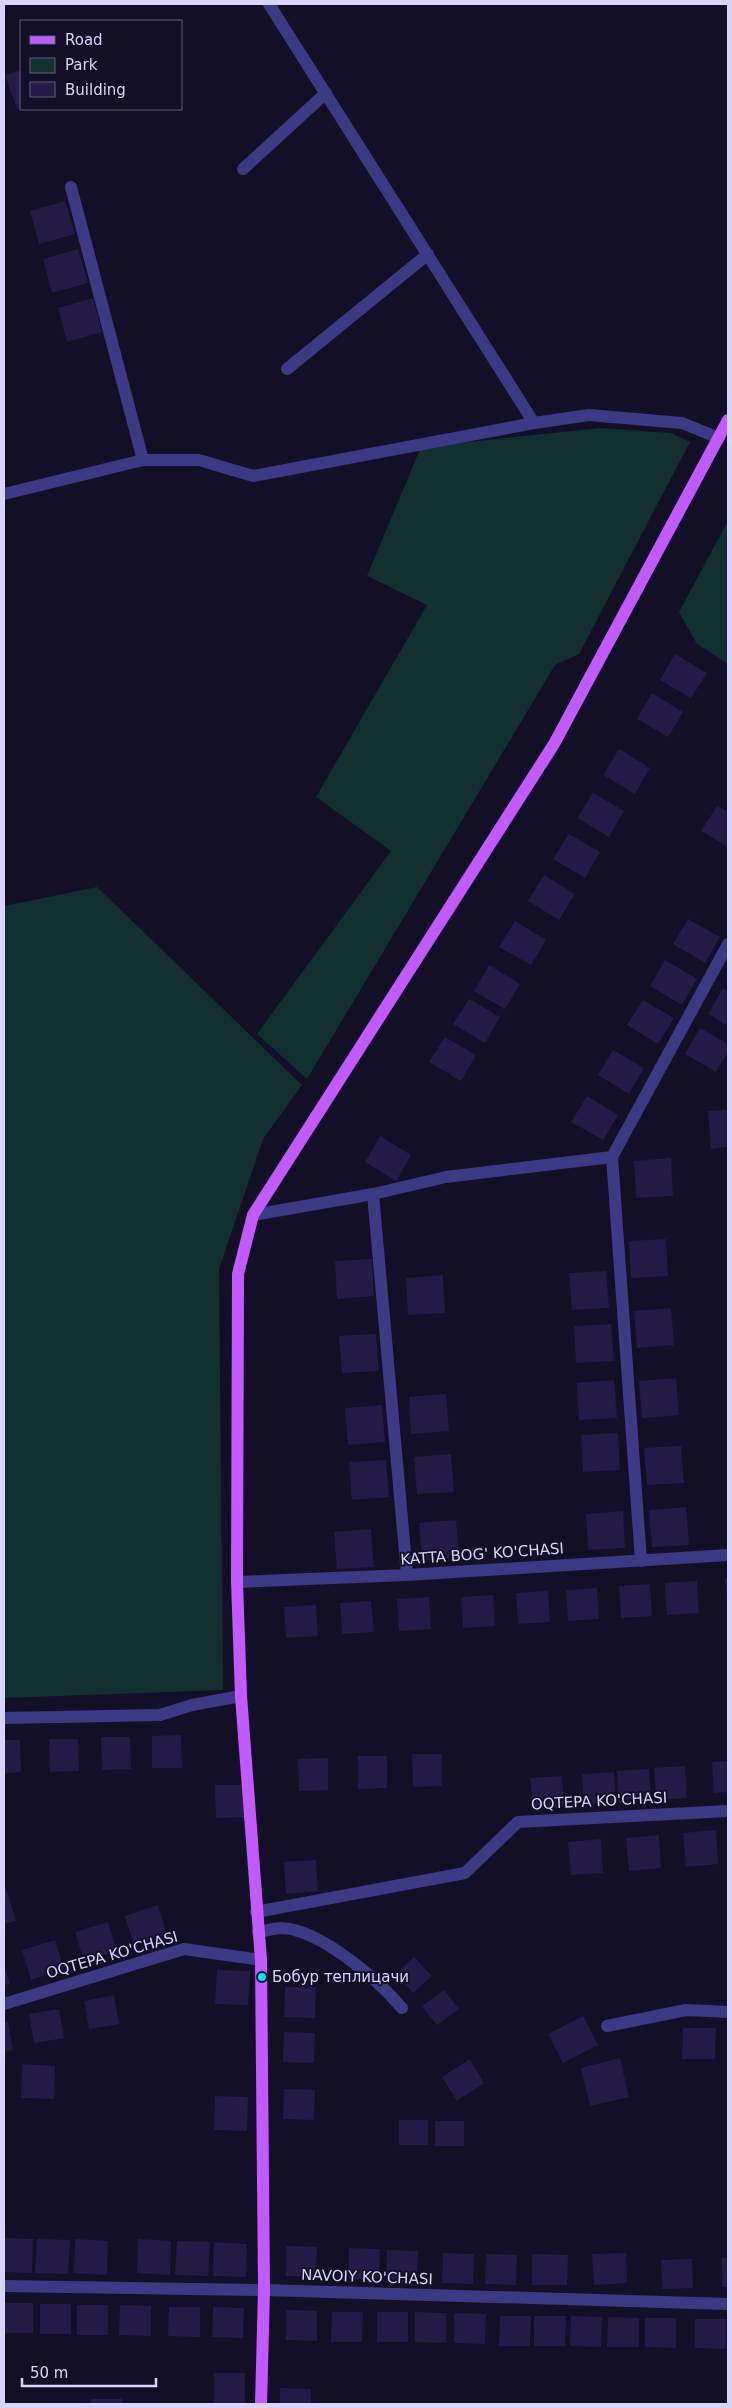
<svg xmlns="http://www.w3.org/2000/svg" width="732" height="2408" viewBox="0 0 732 2408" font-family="'DejaVu Sans',sans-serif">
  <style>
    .green { fill: #12302f }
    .building { fill: #241b47 }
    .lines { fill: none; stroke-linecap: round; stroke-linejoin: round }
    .minor { stroke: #3d3a85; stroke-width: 12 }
    .major { stroke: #c25bff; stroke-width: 12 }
    .poi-dot { fill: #00e5ff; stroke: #130f26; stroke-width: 2 }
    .labels { text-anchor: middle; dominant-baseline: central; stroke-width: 4; stroke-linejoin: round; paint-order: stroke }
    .street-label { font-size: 15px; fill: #d9d4ff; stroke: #130f26 }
    .poi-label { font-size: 15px; fill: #d9d4ff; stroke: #130f26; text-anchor: start }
  </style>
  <rect width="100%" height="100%" fill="#130f26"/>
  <path class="green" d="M600,428L671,433L690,442L579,654L555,665L307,1079L257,1034L391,851L316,797L427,605L367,576L421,447Z
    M728,521V664L697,644L679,612Z
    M97,887L302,1085L263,1139L219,1269L223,1690L4,1698V906Z"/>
  <path class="building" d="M21,70V108L17,109L5,75Z
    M65,201L75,234L39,244L30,211Z
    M78,249L88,283L52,293L43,259Z
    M93,298L102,332L67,342L58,308Z
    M675,654L707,673L691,698L660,680Z
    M652,693L683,712L668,737L637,719Z
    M619,749L650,768L635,794L603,775Z
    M593,793L624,811L609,837L577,818Z
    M717,806L728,812V847L701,831Z
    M569,834L600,852L585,878L553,859Z
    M544,875L575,894L559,920L528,901Z
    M688,919L720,937L705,963L673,944Z
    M515,921L546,940L531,965L499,947Z
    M665,960L697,979L682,1005L650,986Z
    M489,965L520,984L505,1009L474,991Z
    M723,988L728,991V1026L708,1014Z
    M469,999L500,1017L485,1043L453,1024Z
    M643,1000L674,1018L658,1044L627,1025Z
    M700,1028L728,1044V1052L716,1072L685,1054Z
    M445,1037L476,1055L461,1081L429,1062Z
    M613,1050L644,1068L629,1094L598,1075Z
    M587,1096L618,1115L603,1140L571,1122Z
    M728,1110V1147L711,1149L708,1111Z
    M380,1136L411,1155L396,1181L365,1162Z
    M671,1158L673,1196L636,1198L634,1161Z
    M666,1239L668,1276L631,1278L629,1241Z
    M372,1259L374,1296L337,1299L335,1261Z
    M606,1271L609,1308L572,1310L569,1273Z
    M443,1275L445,1313L408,1315L406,1278Z
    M671,1308L674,1345L637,1348L634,1311Z
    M611,1324L614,1361L576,1363L574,1326Z
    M376,1334L379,1371L342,1373L339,1336Z
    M676,1378L679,1415L642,1418L639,1381Z
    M614,1380L617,1418L579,1420L577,1383Z
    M446,1394L449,1431L411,1434L409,1397Z
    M382,1405L385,1442L348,1445L345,1408Z
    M618,1433L620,1470L583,1472L581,1435Z
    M681,1446L684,1483L647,1485L644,1448Z
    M451,1454L454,1492L417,1494L414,1457Z
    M386,1460L389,1497L352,1500L349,1462Z
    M686,1507L689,1545L652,1547L649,1510Z
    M623,1511L625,1548L588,1550L586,1514Z
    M456,1520L459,1557L422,1560L419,1523Z
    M371,1529L374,1567L337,1569L334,1532Z
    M725,1579H728V1605H727Z
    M697,1581L699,1613L667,1615L665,1583Z
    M650,1584L652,1616L621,1618L619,1586Z
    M597,1588L599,1619L568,1621L566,1590Z
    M548,1591L550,1622L518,1624L516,1593Z
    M493,1595L495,1626L463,1628L461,1597Z
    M429,1597L431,1629L399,1631L397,1599Z
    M371,1601L374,1632L342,1634L340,1603Z
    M316,1605L318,1636L286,1638L284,1607Z
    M181,1735L182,1768H152V1736Z
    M101,1737H130L131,1769L102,1770Z
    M49,1739H78L79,1771L50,1772Z
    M4,1740H20L21,1772L4,1773Z
    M412,1754H442V1786L413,1787Z
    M358,1756H387V1788L358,1789Z
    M328,1758V1790L299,1791L298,1759Z
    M728,1761V1792L714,1793L712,1762Z
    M685,1766L687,1798L656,1800L654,1768Z
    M649,1769L651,1801L619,1803L617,1771Z
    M614,1772L616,1803L584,1805L582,1774Z
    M562,1776L564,1807L533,1809L530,1778Z
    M215,1785H244L245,1817L216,1818Z
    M716,1830L718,1864L686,1867L683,1833Z
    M659,1835L661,1868L629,1871L626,1838Z
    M601,1839L603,1873L571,1875L568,1842Z
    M316,1860L318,1891L286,1894L284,1862Z
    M7,1891L16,1921L4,1924V1892Z
    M158,1905L167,1935L134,1945L125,1916Z
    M108,1922L117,1951L84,1961L75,1932Z
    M55,1940L64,1969L31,1980L22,1950Z
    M414,1957L432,1976L413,1993L396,1974Z
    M4,1966L10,1984L4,1985Z
    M217,1970L250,1971L248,2005L215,2004Z
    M285,1987H316L315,2018L284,2017Z
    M444,1990L459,2009L437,2025L422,2006Z
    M114,1995L119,2024L89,2029L84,2001Z
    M59,2009L64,2038L34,2043L29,2014Z
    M583,2016L598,2045L563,2063L548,2034Z
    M4,2022H8L13,2050L4,2052Z
    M683,2028H716L715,2059H682Z
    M284,2032L315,2033L314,2063L283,2062Z
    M620,2058L629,2097L590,2106L581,2068Z
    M470,2059L484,2083L457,2101L442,2077Z
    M22,2064L55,2066L54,2099L21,2098Z
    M284,2089L315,2090L314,2120L283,2119Z
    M215,2096L248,2097L247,2131L214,2130Z
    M399,2120H428V2145H399Z
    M435,2121H464V2146H435Z
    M4,2238L33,2239L32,2273L4,2272Z
    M37,2239L70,2240L68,2274L35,2273Z
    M75,2239L108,2241L107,2275L74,2273Z
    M138,2239L171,2241L170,2275L137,2273Z
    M177,2241L210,2242L208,2276L175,2275Z
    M214,2242L247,2244L246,2277L213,2276Z
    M286,2246L317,2247L316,2277L286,2276Z
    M349,2248L380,2249L379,2279H348Z
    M387,2250L418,2251L417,2281L386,2280Z
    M443,2253L474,2254L473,2284L442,2283Z
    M626,2253L627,2283L594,2285L592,2254Z
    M486,2254L517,2255L516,2285L485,2284Z
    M532,2254L568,2255L567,2285H532Z
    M728,2257V2287H722L721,2258Z
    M692,2259L693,2288L662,2289L661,2260Z
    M4,2303H33V2333H4Z
    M40,2304H71V2334H40Z
    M77,2305H108V2335H77Z
    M120,2305L151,2306V2336L119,2335Z
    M169,2307H200V2337L168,2336Z
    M213,2307L244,2308L243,2338L212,2337Z
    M286,2310L317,2311V2341L286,2340Z
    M332,2312H363L362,2342H331Z
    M377,2312H408V2342H377Z
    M415,2312L446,2313V2343L415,2342Z
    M454,2313L486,2314L485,2344L454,2343Z
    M500,2316H531L530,2346H499Z
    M534,2316H566L565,2346H534Z
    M571,2316L602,2317L601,2347L570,2346Z
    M608,2317L639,2318V2347H607Z
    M645,2318H676V2348L645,2347Z
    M695,2319H726V2349L695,2348Z
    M214,2373H245V2403H214Z
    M280,2388L311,2389V2404H280Z
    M91,2399H122V2404H91Z"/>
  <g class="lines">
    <path class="minor" d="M269,4L534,423
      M243,169L326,93
      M71,187L143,460
      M287,369L428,254
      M4,494L143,460H199L253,476L534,423L589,415L682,423L719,438
      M373,1194L407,1575
      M253,1215L373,1194L446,1177L612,1157
      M641,1561L612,1157L728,944
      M237,1582L407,1575L728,1555
      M4,1718L160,1715L192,1705L241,1696
      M256,1912L465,1873L518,1822L728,1811
      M258,1932C266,1931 274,1928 281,1928C320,1929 378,1980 402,2008
      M4,2004L184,1949L261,1960
      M607,2026L686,2010L728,2012
      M4,2286L264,2290L728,2304"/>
    <path class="major" d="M261,2404L264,2290L261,1960L241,1696L237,1582L238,1274L253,1215L554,744L728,420"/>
  </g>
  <circle class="poi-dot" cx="262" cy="1977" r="5"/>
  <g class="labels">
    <g class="street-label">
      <text transform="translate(482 1554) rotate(-4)">KATTA BOG' KO'CHASI</text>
      <text transform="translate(599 1801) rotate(-3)">OQTEPA KO'CHASI</text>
      <text transform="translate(112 1955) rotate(-16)">OQTEPA KO'CHASI</text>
      <text transform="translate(367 2277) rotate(2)">NAVOIY KO'CHASI</text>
    </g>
    <g class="poi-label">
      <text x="272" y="1977">Бобур теплицачи</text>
    </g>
  </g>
  <rect width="732" height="2408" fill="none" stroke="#d9d4ff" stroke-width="10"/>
  <rect x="20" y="20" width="162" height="90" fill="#130f26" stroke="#625e7d"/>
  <rect x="30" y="36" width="25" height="8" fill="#c25bff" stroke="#625e7d"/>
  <text x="65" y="45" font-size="15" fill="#d9d4ff">Road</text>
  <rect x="30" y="58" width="25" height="15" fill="#12302f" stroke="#625e7d"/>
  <text x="65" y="70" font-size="15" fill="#d9d4ff">Park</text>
  <rect x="30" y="82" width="25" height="15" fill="#241b47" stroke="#625e7d"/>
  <text x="65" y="95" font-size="15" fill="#d9d4ff">Building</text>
  <path d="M22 2378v8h134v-8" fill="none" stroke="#d9d4ff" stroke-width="2.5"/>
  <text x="30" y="2378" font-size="15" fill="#d9d4ff" stroke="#130f26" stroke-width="4" paint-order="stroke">50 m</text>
</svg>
